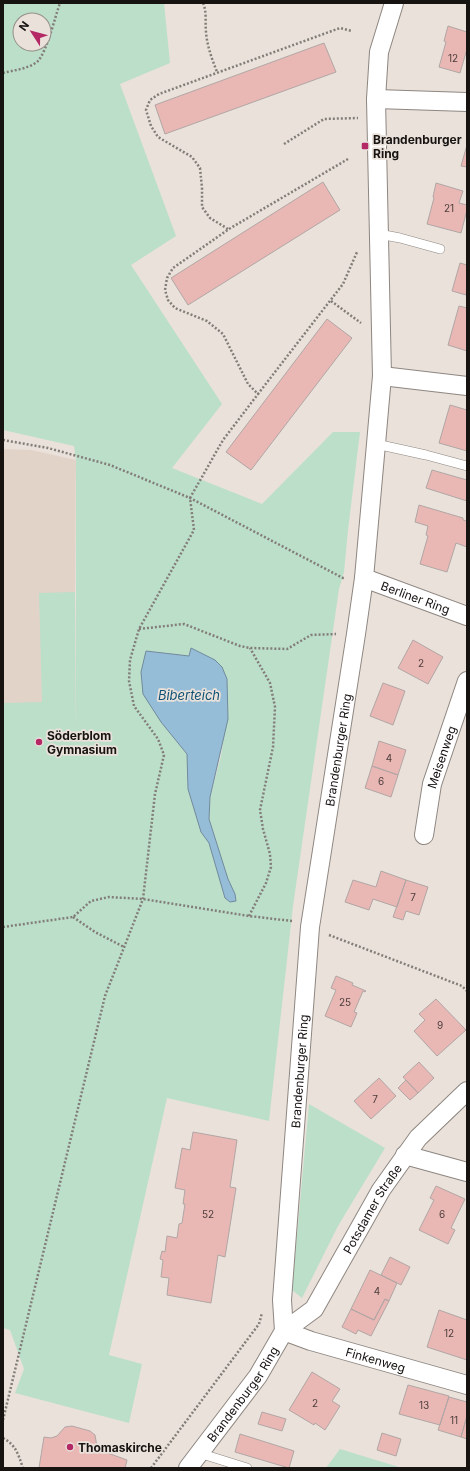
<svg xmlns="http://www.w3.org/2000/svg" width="470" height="1471" viewBox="0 0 470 1471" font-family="Inter,sans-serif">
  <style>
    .built { fill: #e2d3c8 }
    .green { fill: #bcdfca; fill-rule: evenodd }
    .water { fill: #96bdd8; stroke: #708a9c }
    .building { fill: #e9b8b4; stroke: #b1a6a5 }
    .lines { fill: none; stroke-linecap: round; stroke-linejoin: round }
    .service-casing { stroke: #8e8680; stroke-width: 10 }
    .minor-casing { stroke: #8e8680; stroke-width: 20 }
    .path { stroke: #827d78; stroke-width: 2.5; stroke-dasharray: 2 2; stroke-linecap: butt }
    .service { stroke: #fff; stroke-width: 9 }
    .minor { stroke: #fff; stroke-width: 18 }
    .poi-dot { fill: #b42965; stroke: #e9e1da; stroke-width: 1.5 }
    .labels { text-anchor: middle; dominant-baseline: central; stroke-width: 3.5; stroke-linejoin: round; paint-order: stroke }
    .number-label { font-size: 10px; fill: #4b3c3a }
    .poi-label { font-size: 12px; font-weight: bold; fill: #161311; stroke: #e9e1da; text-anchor: start }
    .street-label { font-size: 12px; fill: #161311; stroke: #e9e1da }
    .water-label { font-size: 13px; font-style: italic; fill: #0f5276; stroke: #e9e1da }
  </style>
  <rect width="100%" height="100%" fill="#e9e1da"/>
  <path class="built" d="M3,449L31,450L76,460L75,592L76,892L3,895Z"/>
  <path class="green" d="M3,3H164L170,63L120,84L176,236L131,265L222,404L172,468L262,504L333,432H360L348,530L344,572L339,589L293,906L269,1121L167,1098L109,1355L142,1364L129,1423L15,1393L24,1369L10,1330L3,1328V703L42,702L39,593L75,592L76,752V460L74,446L3,430ZM20,20H44V44H20ZM191,648L227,680L228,708L221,756L210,797L209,819L228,879L235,894L236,900L230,902L225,898L209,843L201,832L188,789L187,754L161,722L146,651L189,656Z
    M309,1104L385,1148L338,1226L302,1298L292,1290Z
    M340,1449L402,1468H326Z"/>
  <path class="water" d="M191,648L215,660L222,667L227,679L228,719L210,797L209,819L228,879L235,894L236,901L230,902L225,898L209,843L201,832L188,789L187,754L161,722L143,694L141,672L146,651L189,656Z"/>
  <path class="building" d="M448,26L467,32V49L460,73L439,67L446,42L444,41Z
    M324,43L336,72L165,134L155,105Z
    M467,145V167L461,166Z
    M323,182L340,210L188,305L171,278Z
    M436,183L463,191L459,203L467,205V210L461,233L427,224L434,198L433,197Z
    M460,263L467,265V289L466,295L452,291Z
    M459,306L467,308V351L448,345Z
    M327,319L352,338L251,470L226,452Z
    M450,405L467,410V451L439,443Z
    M432,470L467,480V501L426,488Z
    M419,505L463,518V520L467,521V547L456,543L447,572L420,564L428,536L426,535L428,526L415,522Z
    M413,640L443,657L428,684L398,668Z
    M383,683L405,691L393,725L370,716Z
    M379,741L406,750L398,775L372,766Z
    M372,766L398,775L391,797L365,788Z
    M381,871L406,880L397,907L373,899L369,910L345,902L353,880L376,887Z
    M406,880L428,887L419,915L406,911L403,920L393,917Z
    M336,976L353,983L352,985L366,991L365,992L363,991L354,1012L357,1013L351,1027L325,1016L336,990L331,988Z
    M436,999L466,1030L437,1056L414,1031L425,1020L419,1014Z
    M419,1062L434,1078L418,1093L403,1077Z
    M379,1078L396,1096L371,1119L354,1101Z
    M406,1080L418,1093L410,1100L398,1088Z
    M193,1132L237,1140L230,1187L236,1188L225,1257L218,1255L211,1303L167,1295L169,1278L161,1277L163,1260L160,1259L162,1251L165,1252L167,1236L177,1238L179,1224L182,1223L185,1204H183L185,1190L175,1188L182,1148L190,1150Z
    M436,1186L465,1199L451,1228L455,1230L448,1244L419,1230L434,1200L430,1198Z
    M390,1257L410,1267L401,1285L381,1275Z
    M370,1270L397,1283L389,1301L385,1299L374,1320L351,1309Z
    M385,1299L389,1301L371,1336L358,1330L356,1334L342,1327L351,1309L374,1320Z
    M439,1310L467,1320V1360L427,1347Z
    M312,1372L340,1389L332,1401L340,1406L325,1430L315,1423L314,1425L289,1410Z
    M408,1385L449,1396L440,1425L399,1414Z
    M449,1397L467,1402V1416L461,1437L438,1430Z
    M262,1412L286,1419L282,1431L258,1424Z
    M467,1416V1439L461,1437Z
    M72,1426L90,1431L95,1435L97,1447L102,1451L127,1460L125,1468H39L44,1437L51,1438L57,1436L65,1427Z
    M382,1433L401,1439L396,1456L377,1450Z
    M240,1434L294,1451L289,1468L235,1452Z"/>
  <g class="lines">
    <defs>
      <path id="service" d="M379,234L400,238L440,249
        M376,444L426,455L467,466
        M199,1453L247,1468"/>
      <g id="minor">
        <path d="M376,99L467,102"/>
        <path d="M382,376L467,386"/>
        <path id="s1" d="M364,578L467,616"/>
        <path id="s2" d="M424,835L432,784L467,681"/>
        <path d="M405,1155L467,1172"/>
        <path id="s3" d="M284,1331L314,1309L381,1190L418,1138L467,1091"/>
        <path id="s4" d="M284,1331L311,1341L467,1385"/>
        <path id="s5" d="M188,1468L258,1376L284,1331L282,1300L310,927L356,634L364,578L376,444L382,376L376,99L379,52L394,3"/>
      </g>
    </defs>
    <use href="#service" class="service-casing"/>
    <use href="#minor" class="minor-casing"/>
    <path class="path" d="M203,3C207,12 205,22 206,32C207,46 212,59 217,72
      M3,73C14,70 29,69 38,61C47,51 55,17 60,3
      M284,144L324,119L358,118
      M348,159L229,229L173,268L167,278L165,290L168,300L175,308L207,321L223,334L248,384L258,394L343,284L357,252
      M228,229L210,218L202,207V188L200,168L192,157L158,137L151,126L146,110L150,100L159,94L340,28L352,31
      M331,301L361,323
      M3,440L48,448L110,465L190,498L343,578H345
      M139,629L184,624L240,646L250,648L287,649L311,635L336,634
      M249,916L266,883L271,867L270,854L263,829L260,810L273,747L275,707L270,683L250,648
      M73,917L95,932L124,947
      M3,927L73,917L91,901L109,897L143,899L249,916L292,921
      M329,935L462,986L467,991
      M3,1420L105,996L143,899L155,794L164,755L158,739L134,706L129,681L130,660L139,629L194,530L190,498L223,440L258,394
      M3,1438C16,1445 18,1454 23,1468
      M151,1468L259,1324L262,1313"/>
    <use href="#service" class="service"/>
    <use href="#minor" class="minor"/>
  </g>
  <g class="poi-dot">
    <rect x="361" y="142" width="8" height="8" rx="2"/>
    <circle cx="39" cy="742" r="4"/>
    <circle cx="70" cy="1447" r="4"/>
  </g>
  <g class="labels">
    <g class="number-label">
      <text x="453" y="58">12</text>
      <text x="449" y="208">21</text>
      <text x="421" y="663">2</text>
      <text x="389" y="758">4</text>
      <text x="381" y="781">6</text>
      <text x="413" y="897">7</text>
      <text x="345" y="1002">25</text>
      <text x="440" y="1025">9</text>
      <text x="375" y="1099">7</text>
      <text x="208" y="1214">52</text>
      <text x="442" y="1214">6</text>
      <text x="377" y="1291">4</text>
      <text x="449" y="1333">12</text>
      <text x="315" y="1403">2</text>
      <text x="424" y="1405">13</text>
      <text x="454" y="1420">11</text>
    </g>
    <g class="poi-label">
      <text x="373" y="139">Brandenburger<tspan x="373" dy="14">Ring</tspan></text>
      <text x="47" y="735">Söderblom<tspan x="47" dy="14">Gymnasium</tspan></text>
      <text x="78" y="1447">Thomaskirche</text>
    </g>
    <g class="street-label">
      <text stroke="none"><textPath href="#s1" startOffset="55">Berliner Ring</textPath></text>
      <text stroke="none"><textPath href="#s5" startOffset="752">Brandenburger Ring</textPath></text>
      <text stroke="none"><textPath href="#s2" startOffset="80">Meisenweg</textPath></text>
      <text stroke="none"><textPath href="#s5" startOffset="428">Brandenburger Ring</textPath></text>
      <text stroke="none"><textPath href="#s3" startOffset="153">Potsdamer Straße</textPath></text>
      <text stroke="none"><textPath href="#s4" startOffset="96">Finkenweg</textPath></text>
      <text stroke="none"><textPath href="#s5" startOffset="92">Brandenburger Ring</textPath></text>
    </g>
    <g class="water-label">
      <text x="189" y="695">Biberteich</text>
    </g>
  </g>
  <rect width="470" height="1471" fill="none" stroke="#161311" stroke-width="8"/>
  <g transform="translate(32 32) rotate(306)"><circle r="19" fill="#e9e1da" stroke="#958f8a"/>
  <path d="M0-3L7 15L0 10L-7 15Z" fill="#b42965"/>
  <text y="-6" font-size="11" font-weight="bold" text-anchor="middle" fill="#161311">N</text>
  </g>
</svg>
